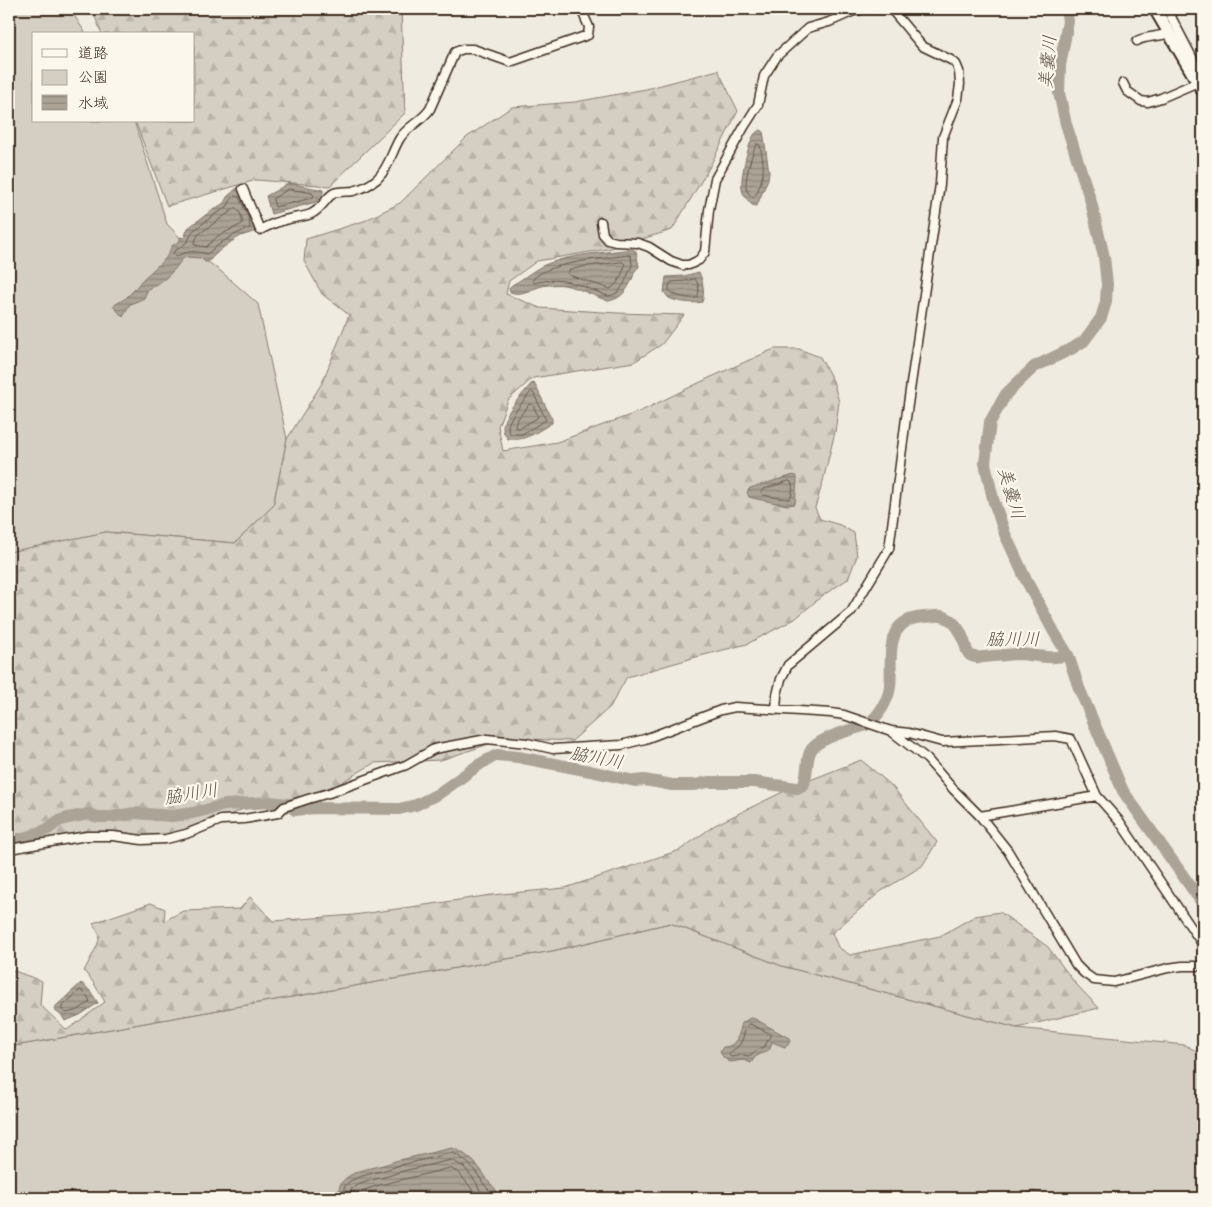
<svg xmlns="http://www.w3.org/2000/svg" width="1212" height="1207" viewBox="0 0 1212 1207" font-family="'Patrick Hand','Klee One',sans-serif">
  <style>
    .green { fill: #d5cec3; stroke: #887c70 }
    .forest { fill: url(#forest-firs); stroke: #887c70 }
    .water { fill: url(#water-rules); stroke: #7f7367 }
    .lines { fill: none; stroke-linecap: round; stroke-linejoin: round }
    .shore { stroke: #685a4e; stroke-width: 1 }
    .river { stroke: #aca397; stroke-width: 12 }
    .minor-casing { stroke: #3b2a1e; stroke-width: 11 }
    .primary-casing { stroke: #3b2a1e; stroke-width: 15 }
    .minor { stroke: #fbf7ec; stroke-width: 8 }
    .primary { stroke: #fbf7ec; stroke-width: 11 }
    .labels { text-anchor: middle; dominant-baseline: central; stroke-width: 4.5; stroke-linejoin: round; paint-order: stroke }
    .water-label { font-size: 18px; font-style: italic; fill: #635448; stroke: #fbf7ec }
  </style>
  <defs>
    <pattern id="forest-firs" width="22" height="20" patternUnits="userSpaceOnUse" patternTransform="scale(1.25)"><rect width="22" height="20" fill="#d5cec3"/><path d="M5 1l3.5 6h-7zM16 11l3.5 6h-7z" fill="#b8b1a7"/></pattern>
    <pattern id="water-rules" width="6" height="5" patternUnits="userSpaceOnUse" patternTransform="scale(1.25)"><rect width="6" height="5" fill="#aca397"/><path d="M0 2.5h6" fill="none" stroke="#8d857b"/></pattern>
  </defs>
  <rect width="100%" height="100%" fill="#f0ebe0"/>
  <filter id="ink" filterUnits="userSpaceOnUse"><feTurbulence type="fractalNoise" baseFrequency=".02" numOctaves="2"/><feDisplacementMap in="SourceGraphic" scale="10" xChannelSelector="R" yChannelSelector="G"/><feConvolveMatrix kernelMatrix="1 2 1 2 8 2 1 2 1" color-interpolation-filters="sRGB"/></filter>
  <g filter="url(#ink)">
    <path class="green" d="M9,9H70L86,34H34V121H134L167,224L189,247L224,274L258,304L287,439L273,506L235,543L106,532L9,553Z
      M670,923L782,966L1017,1028L1185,1045L1203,1055V1198H9V1047L552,951Z"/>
    <path class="forest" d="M92,9H401L405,113L330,186L256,180L167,206L135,121H194V34H102Z
      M718,70L738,111L708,170L672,230L608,249L537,261L509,281L506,294L540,308L618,313L684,315L662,344L634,362L533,378L508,400L498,426L503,451L557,442L641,411L709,378L774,349H799L820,357L833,381L839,402L835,432L823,481L815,508L820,519L840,525L854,533L857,556L848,579L822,596L795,619L747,644L696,657L627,677L610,707L572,741L507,738L441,760L374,763L329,790L241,810L192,831L125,841L9,838V552L106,532L235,543L273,506L287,439L322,383L349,315L322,294L304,261L306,239L364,221L400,203L467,137L512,107L575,102L646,89Z
      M861,760L891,785L937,842L922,866L880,892L832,933L838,947L850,955L940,936L975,916L1000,912L1048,947L1075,983L1099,1008L1017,1028L782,966L670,923L552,951L9,1047V969L42,981L40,1005L67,1030L105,1002L93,982L84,971L97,946L100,936L93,923L151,903L165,909L164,921L183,911L240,909L250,897L273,921L354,915L439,903L491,895L565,888L680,850L715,825L795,786Z"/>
    <path class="water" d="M760,130L763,131L769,172L768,179L758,203L757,206L752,205C748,200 743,196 742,189C740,179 748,144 754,135C756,132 757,132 760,130Z
      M289,183L323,190V193L316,202L271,214L266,196L277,190L285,185Z
      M237,188H240L257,230C252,233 246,234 241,236C228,243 218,251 208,262H205L201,258L187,257L182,259C175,271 161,284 148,289L144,298L129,305L123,317L113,306L126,298L135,289L142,280L166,258L172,246L180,241V237L184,238L188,228L211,211L224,203L227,197Z
      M632,249L636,251L639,267C635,270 634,272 633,277C628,289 622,299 608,301C594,296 579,288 564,285C559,284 553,285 548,285C534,286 524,297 510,292L509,288L512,285C522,280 532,271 542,266C569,254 603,253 632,249Z
      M699,272C703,281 705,293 702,302C695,304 676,302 669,298C667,297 666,294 664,292L666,277L684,276Z
      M534,383L552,419V423C538,431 525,442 508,439C505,435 503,432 503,428C502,415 523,394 531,384Z
      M794,475L797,477V481L795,504L787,505L757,499L749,497L747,492L750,488Z
      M81,983C89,988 93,995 98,1003L80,1015L65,1021L62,1016L54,1010V1008Z
      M750,1018L755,1019L789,1038L790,1041L788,1045L785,1047L772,1042L770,1049L755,1057L751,1063L743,1060L730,1062L724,1058L720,1052L723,1047C737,1047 739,1034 742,1023Z
      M452,1148C465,1152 478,1164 485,1176C488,1181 486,1179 490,1183C494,1188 499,1193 503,1198H339C339,1193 338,1187 342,1182C353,1168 380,1168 395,1161Z
      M1033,1191L1050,1195L1057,1198H1024L1029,1192Z"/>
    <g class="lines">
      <path class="shore" d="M757,144L760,145C763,162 766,170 759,187C758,192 756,195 753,198C750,195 747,192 746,188C745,178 752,151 757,144Z
        M289,189L312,193L314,196L312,198L275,207L273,199Z
        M235,196L239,197C243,207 250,217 250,228C233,234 220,243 207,254C197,251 186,250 176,257L174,256L173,254L175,250L180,248L188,241L193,231L214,215L227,207L231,200Z
        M236,208C240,211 243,219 242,224L218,236L206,247L195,245L194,243L198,235Z
        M629,255L631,256L632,265L624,284L618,292L613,295L608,296C581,286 564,275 534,283L532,281C541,263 608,258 629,255Z
        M622,262L624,263L625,265C622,274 619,284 610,289L569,275L567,273L569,270L582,267Z
        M695,279C699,283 700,293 697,298C689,299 675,297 669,290V286L671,282L685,281Z
        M532,392L534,394L546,420L522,434H511C509,432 508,430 508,427C508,418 524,401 530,393Z
        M530,404L533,405L538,416L537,418L520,428H516L515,425L519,417Z
        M789,481L791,482C793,486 793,495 790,499H786L763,495L761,493L762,490Z
        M81,990L88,997L90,1002L78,1010L67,1013L62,1010V1007Z
        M750,1024L771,1034V1037L768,1040L765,1046L757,1050L749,1056L743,1055L731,1057L729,1055V1053C735,1049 740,1046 742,1040C745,1033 744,1028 750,1024Z
        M344,1198C344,1194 343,1190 345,1186C352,1175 385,1172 397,1166L452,1153C466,1158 476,1171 483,1183C487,1189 493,1193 497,1198
        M350,1198L351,1189C366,1179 384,1179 399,1172L451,1160L464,1167L476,1182L479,1189L489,1198
        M357,1198L358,1194L364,1190L380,1185L450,1168L459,1173L479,1198"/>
      <path class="river" d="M1066,9L1068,21L1060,66L1059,93L1066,124L1091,202L1104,257L1107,284L1106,302L1101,318L1084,341L1073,348L1034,367L1006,394L990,422L985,463L993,499L1005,534L1026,580L1054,632L1068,655L1079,688L1123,791L1203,904
        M9,839H23L48,829L58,821L68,818L89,814L98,817H111L135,813L172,816L193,813L225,805L270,802L288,804L295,810L315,808L399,809L416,805L438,794L480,764L497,755L518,757L590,771L635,781L644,780L656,782L672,785H695L708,782H754L797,788L803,786C808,775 806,762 810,752C816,738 852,730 866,725C878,718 888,701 890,687C893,665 883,628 912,619C919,617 928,617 935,616C950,614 960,628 964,641C966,646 966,652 970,655C976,659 985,657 992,656C1001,656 1010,654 1019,654C1036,655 1051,660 1068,655"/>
      <defs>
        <path id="minor" d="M1167,9L1192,57L1195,66
          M1137,41C1144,36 1160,37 1169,33
          M1123,83L1127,91L1141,101L1148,102L1161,98L1198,82
          M243,189L260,230C269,225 279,221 289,219C296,217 304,217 311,214C322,209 326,197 334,193C340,191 347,192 353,191C362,189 371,184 377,179C389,168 392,151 400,138C408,126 422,121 430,109L455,52L463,49H473L510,62L588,35L589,27L581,9
          M601,222L603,234L608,240L616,242L638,243L649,247L671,261L682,265H689L699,260L705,252L709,210L715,179L744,127L758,105L764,76L777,56L808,28L829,22L854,11L864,9
          M776,710L777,695L781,679L788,665L851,612L889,549L906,418L940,184L943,137L958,99L960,84L959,71L956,64L951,60L922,46L891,9
          M891,731L927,759L953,789L980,816L1008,851L1076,965L1084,973L1094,980L1114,982L1168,968L1182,966H1203
          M980,816L1097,796
          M9,849L87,836H113L142,840L166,839L186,834L221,820L244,819L278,813L284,807L308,799L329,793L406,765L434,749L487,739L527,743L553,749L621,745L645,739L721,710L735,707L831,713L844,715L891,731L909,733L942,742L1055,736L1071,739L1097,796L1120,822L1203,945"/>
        <path id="primary" d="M1155,9L1203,91"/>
      </defs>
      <use href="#minor" class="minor-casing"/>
      <use href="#primary" class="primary-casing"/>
      <use href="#minor" class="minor"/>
      <use href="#primary" class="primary"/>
    </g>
  </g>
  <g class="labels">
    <g class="water-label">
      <text transform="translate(1047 62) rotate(-85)">美嚢川</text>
      <text transform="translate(1012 493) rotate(74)">美嚢川</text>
      <text x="1013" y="638">脇川川</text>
      <text transform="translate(597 757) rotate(11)">脇川川</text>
      <text transform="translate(191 793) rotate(-9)">脇川川</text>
    </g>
  </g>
  <rect width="1212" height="1207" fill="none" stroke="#fbf7ec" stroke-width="30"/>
  <rect x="15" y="15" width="1182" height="1177" fill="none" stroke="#3b2a1e" stroke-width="2" filter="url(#ink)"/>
  <rect x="32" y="32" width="162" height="90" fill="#fbf7ec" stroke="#aea59a"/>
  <rect x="42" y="49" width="25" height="8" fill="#fbf7ec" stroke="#aea59a"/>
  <text x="78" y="58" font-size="15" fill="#3b2a1e">道路</text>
  <rect x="42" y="70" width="25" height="15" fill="#d5cec3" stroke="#aea59a"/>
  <text x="78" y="82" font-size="15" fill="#3b2a1e">公園</text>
  <rect x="42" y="95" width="25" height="15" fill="url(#water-rules)" stroke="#aea59a"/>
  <text x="78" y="108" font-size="15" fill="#3b2a1e">水域</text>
</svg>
